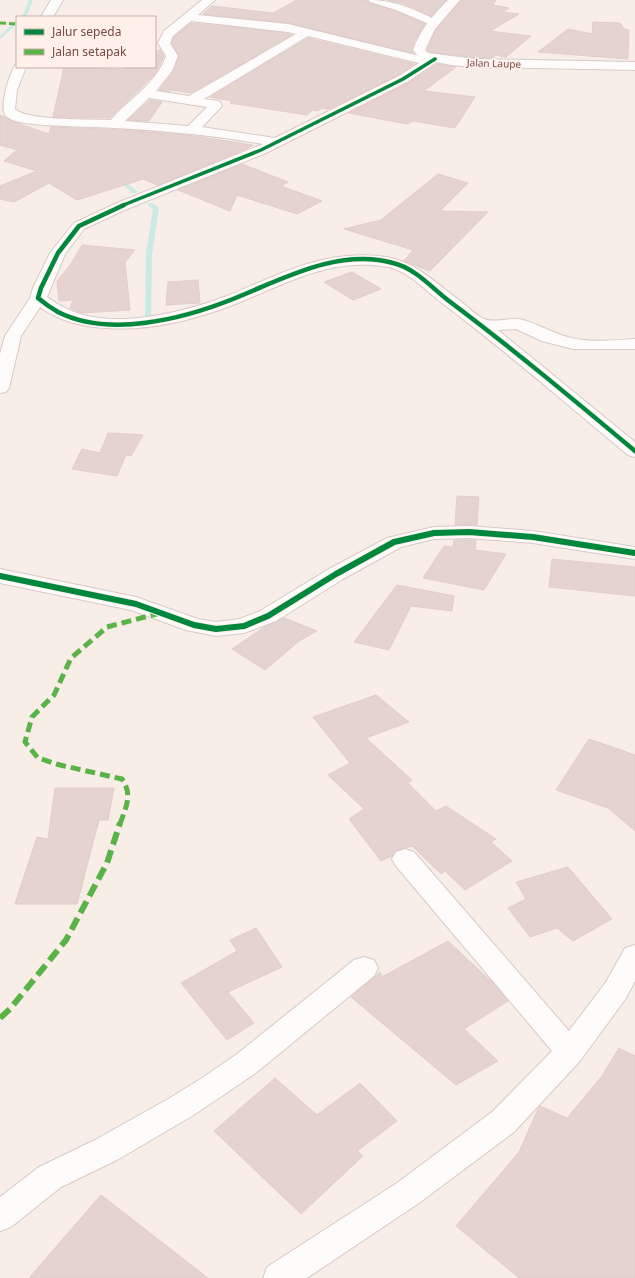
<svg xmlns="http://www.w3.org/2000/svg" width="635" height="1278" viewBox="0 0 635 1278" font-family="'Noto Sans',sans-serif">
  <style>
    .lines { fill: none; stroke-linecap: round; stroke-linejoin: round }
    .stream { fill: #c8ebe4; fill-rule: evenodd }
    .building { fill: #e5d3cf; stroke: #e1cdc9 }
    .minor-casing { stroke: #d9c9c5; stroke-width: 2 }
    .tertiary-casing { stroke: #d9c9c5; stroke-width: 2 }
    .minor { fill: #fefcfb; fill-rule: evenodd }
    .tertiary { fill: #fefcfb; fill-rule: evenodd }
    .quiet-far2 { stroke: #5ab347; stroke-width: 3; stroke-dasharray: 6 3; stroke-linecap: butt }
    .quiet-far1 { stroke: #5ab347; stroke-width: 5; stroke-dasharray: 10 5; stroke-linecap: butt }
    .quiet { stroke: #5ab347; stroke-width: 6; stroke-dasharray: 13 6; stroke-linecap: butt }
    .cycleway-far2-casing { stroke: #fff0e9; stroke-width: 5 }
    .cycleway-far1-casing { stroke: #fff0e9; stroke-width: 6 }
    .cycleway-casing { stroke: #fff0e9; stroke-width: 8 }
    .cycleway-far2 { stroke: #00873e; stroke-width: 3.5 }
    .cycleway-far1 { stroke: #00873e; stroke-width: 4.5 }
    .cycleway { stroke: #00873e; stroke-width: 6 }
    .labels { text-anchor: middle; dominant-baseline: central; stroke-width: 3.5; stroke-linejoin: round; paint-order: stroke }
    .far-street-label { font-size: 10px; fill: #784945; stroke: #fff0e9 }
  </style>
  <rect width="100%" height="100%" fill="#f8ede7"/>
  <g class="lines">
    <path class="stream" d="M29,0H33L28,13L24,17H20L24,13Z
      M15,21H17V24L0,39V36Z
      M115,177H119L137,191V193H133L115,179Z
      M148,203H152L159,208L152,254L151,316L148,318L145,316L146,254L153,209L148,205Z"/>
  </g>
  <path class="building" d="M297,0H367L370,3L395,11L425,24L414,42L412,49L413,53L288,23L203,14L212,6L273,13Z
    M387,0H446L431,16L404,4Z
    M461,0H496L493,5L509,8L503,12L519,14L490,31L531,36L506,57L494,55V58H479L429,52L427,50L436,30Z
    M593,22L620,23L624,29L629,30L628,59L538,52L568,29L592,34Z
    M191,23L288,33L292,35L191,93L171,90L169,92L159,90L173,72L179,57L172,43L174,37Z
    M308,38L415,64L398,75L329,109L322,108L318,111L313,110L307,115L230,103L233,101L210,97Z
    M160,49L164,56L155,74L110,118L53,117L64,67L123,70L124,67H155V53Z
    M437,64L456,67L424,91L475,97L455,128L413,121L407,124L349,113L408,83Z
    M150,100L162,102L149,121L128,120Z
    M0,115L14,122L49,134L51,127L105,129L187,135L253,145L246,149L158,185L143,179L77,200L49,183L14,202L0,199V186L37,171L4,161L17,150L0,145Z
    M242,164L288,182L281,186L322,201L297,214L237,195L230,211L178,190Z
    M438,174L468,183L440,211L488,212L430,271L404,261L413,250L344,229L381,220Z
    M82,245L135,250L125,262L130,310L82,313L70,308L73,300L59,301L57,281L71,264Z
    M352,272L381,289L353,300L324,282Z
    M198,280L200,303L166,305L168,282Z
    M108,433L143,435L131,456L126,455L117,476L72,469L82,449L100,453Z
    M457,496L479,497L477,525H455Z
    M454,540H476L475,550L506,554L484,590L423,578L444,546L453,547Z
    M552,559L635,567V596L549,587Z
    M397,585L454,596L452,611L411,606L389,650L354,642Z
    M284,618L317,631L299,641L265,670L232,649L266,626Z
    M376,695L409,722L366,738L412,780L408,783L436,811L446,806L496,839L491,842L512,861L465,890L445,871L441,874L412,846L396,851L392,856L381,861L349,819L364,809L328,775L350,763L313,717Z
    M589,739L635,755V831L608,808L556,790Z
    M55,788H114L108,820H99L77,904H15L37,837L48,839Z
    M568,867L612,919L573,941L557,928L530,937L508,908L526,899L516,882Z
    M256,928L282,967L228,992L254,1023L227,1040L181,983L237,951L230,940Z
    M448,941L495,985L508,1001L464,1029L498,1061L456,1085L351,997L380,972L382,977Z
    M619,1048L635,1056V1278H519L456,1226L519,1152L539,1107L540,1106L567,1118L602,1076Z
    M275,1078L317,1115L360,1083L397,1121L357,1151L363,1156L301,1214L214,1131Z
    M101,1195L208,1278H29Z"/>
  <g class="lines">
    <defs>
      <path id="minor" d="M51,0H63L53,17H41Z
        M202,0H215L198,15L288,24L428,58L435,55L439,56L441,59L407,82L266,153L127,209L84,229L65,254L47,297C72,315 95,320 126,319C161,317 195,308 227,296C266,280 304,260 346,256C404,251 417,268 459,300C467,306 476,316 484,319C492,323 509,318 519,319C537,323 553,334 572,338C591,343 616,340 635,339V349H573L542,341L516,329L498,330L635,442V457L628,455C568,405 509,354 446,306C429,294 412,274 392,268C385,266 378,266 372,265C318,261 270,292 222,309C185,322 145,331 106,328C83,327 59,321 40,307L21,336L9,388L6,392L0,393V354L5,336L30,298L33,288L50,253L74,223L117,203L263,144C214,135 164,131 115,128C88,126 61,127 34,124C25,123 11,122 5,115C0,105 9,74 16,64H17V67H26L17,90L15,109C27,121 92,119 111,120C130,98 156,84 166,56L158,43L164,31ZM191,21L288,32L296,34L189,96L156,91L172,71L178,56L170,43L173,36ZM308,36L419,63L399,76L275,138L202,127L222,106L219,101L204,99ZM149,98L207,107L188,126L125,121Z
        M368,0C396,0 412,9 437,20L439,22L437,24H429L396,10L370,2Z
        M469,526L533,531L635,547V559L533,543L469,538L434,539L401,547L343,579L276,621L244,633L216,636L186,630L131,610L0,583V569L136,597L198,619L216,622L240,619L260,611L329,569L387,538L434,527Z
        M405,849L414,852L569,1031L606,982L625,948L635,945V981L626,998L580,1061L514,1132L419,1203L307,1278H263L267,1267L397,1183L492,1112L552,1051L396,866L392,859L396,852Z
        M364,957L374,960L378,968L374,976L257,1072L222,1096L192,1116L117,1160L61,1187L11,1227L0,1231V1197L39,1167L95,1140L170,1098L202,1078L237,1054L354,960Z"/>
      <path id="tertiary" d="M448,0H460L435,29L425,50L428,53L475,59L635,62V70L475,67L451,65L420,59L413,50C420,30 433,15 448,0Z"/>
    </defs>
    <use href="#minor" class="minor-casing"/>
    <use href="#tertiary" class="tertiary-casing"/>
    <use href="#minor" class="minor"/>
    <use href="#tertiary" class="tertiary"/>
    <path class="quiet-far2" d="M0,23L17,24"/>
    <path class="quiet-far1" d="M120,824C126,807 133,795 122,779L60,765L38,758L25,742L32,717L54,695L71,658L107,627L160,613"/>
    <path class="quiet" d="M0,1018L10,1009L66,940L107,863L120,823"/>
    <defs>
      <path id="cycleway-far2" d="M121,206L261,150L403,79L435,59"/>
      <path id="cycleway-far1" d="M124,205L79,226L58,253L41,288L38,298C44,303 51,308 58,312C109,338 183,319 233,299C283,279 338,248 393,263C415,268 432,288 449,301C513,349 574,400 635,451"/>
      <path id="cycleway" d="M0,576L136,604L194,625L216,629L244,626L268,616L336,574L394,542L434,533L469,532L533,537L635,553"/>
    </defs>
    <use href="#cycleway-far2" class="cycleway-far2-casing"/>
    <use href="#cycleway-far1" class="cycleway-far1-casing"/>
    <use href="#cycleway" class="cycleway-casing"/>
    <use href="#cycleway-far2" class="cycleway-far2"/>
    <use href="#cycleway-far1" class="cycleway-far1"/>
    <use href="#cycleway" class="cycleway"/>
  </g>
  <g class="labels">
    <g class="far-street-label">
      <text transform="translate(494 63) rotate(2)">Jalan Laupe</text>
    </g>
  </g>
  <rect x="16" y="16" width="140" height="52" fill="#fff0e9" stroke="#c9ada7"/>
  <rect x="24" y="29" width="20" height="6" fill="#00873e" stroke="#c9ada7"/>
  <text x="52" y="36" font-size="12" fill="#784945">Jalur sepeda</text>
  <rect x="24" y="49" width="20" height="6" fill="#5ab347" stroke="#c9ada7"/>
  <text x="52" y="56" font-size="12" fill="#784945">Jalan setapak</text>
</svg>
